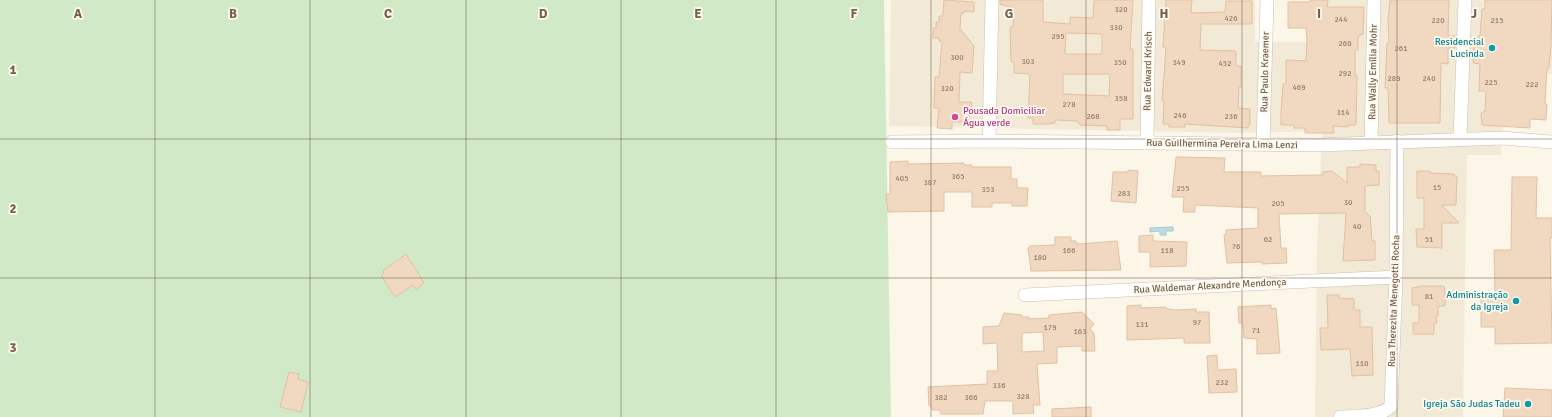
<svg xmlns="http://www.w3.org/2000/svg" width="1552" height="417" viewBox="0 0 1552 417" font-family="Signika,sans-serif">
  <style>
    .residential { fill: #f3e9d7 }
    .green { fill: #d1e9c7 }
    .water { fill: #bddbe5; stroke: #a4c9d6 }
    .building { fill: #f0d8c1; stroke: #e2c1a2; fill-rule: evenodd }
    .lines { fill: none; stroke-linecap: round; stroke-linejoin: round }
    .minor-casing { stroke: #cdbfaf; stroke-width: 14 }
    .minor { stroke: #fff; stroke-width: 13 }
    .grid { fill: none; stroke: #755f4d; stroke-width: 1; stroke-opacity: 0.55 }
    .culture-dot { fill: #0f9aa8; stroke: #fefaef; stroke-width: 1.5 }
    .hotel-dot { fill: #d1479c; stroke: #fefaef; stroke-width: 1.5 }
    .labels { text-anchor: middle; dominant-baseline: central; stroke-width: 3.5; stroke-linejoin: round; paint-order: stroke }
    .number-label { font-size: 8px; fill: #947d6a }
    .culture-label { font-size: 10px; fill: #0d838f; stroke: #fefaef; text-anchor: end }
    .street-label { font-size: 10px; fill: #755f4d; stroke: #fefaef }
    .hotel-label { font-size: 10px; fill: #b23c85; stroke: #fefaef; text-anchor: start }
    .grid-label { font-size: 13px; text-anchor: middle; font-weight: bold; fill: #755f4d; stroke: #fefaef; stroke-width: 3.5; stroke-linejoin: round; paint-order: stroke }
  </style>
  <rect width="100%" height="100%" fill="#fcf6e8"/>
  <path class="residential" d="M891,0H1255V42H1323L1325,0H1552V74L1506,70L1501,155H1467L1463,417H1315L1317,248L1322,131L1238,133L889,126Z"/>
  <path class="green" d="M0,0H884L891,417H0Z"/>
  <path class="water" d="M1173,227V231H1166V235H1160V231L1150,232V228Z"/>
  <path class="building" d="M944,0L974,2V12L964,11V13H961L960,29L974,46L972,73L960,72L959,102H972L971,113H969V122H952V129L937,128L939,108H934L935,77H939L942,41H939V38H933V28H936V22H939V16H943Z
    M1000,0H1043V22L1070,24V17L1093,18L1094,0H1133L1130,49H1133V119H1120V130H1107V126L1080,125L1077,121L1055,120V123L1046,124H1033V118H1028L1030,74L1014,73V62H1011L1010,27H1013L1014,8L1000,4ZM1066,33L1102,34V54H1065ZM1063,74H1110L1109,96L1063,94Z
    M1166,0H1192L1191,13L1225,12L1226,1H1252V24H1201L1200,50L1236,51V66H1241V87H1239L1238,108L1250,109V125H1248V128L1185,124V127H1169V124H1163L1164,101H1162L1166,48L1163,47Z
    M1310,0H1328L1327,7H1364L1363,34L1358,36V50H1355V76H1357L1356,125H1348V127L1333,126L1334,133H1305V128H1294V125H1281V112L1283,84H1286V60L1306,61L1307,40L1306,28H1288V2H1310Z
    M1390,0H1449L1448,36H1455V48H1448V64L1441,63L1440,123H1389L1388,88H1385L1387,43H1389L1388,20Z
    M1485,0H1552L1551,45L1549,68H1547L1545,104H1547L1546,120L1530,119V128L1482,125L1481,113L1485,111L1486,91H1479L1480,64L1473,63L1474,42H1478V36H1480L1482,9H1485Z
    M1176,157L1225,158L1224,172H1261V176L1323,175V172L1332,171L1347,183V167H1360V164L1376,165V171H1379V185L1365,186V212L1370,216L1372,241H1375V260L1343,261L1346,213L1279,214L1281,248H1286L1287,263L1262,264V262L1227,263L1224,235H1226V230L1258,228V208L1195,205V212H1183L1184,197H1172Z
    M908,161V164L964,163V165H972V167H1011V179H1017V188H1028L1027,206H1012V203H992V207H972V192H944V211L888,212L886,194H890V162Z
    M1128,170L1138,171L1136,203L1111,201L1113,172H1128Z
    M1417,171H1430V173L1454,174V176H1457L1456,205H1442L1459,223H1442V248L1417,247L1416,229H1424V198H1417Z
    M1512,177H1537L1536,218H1552V238H1550L1552,343L1495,344V327H1481V295H1495L1494,250H1511Z
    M1153,235V241L1187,242L1186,266L1150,267V252H1139V236Z
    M1055,237H1071V241H1076V243L1079,244L1117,241L1121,270L1031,271L1028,248L1030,246L1055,245Z
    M406,254L424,283L416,289L413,285L395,297L382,277L384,270Z
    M1444,286L1446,301H1445V306H1438V316H1436L1437,323H1434V334H1413V323H1419V305H1412V288L1421,286Z
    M1327,295H1339V298L1354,299V310H1360V327H1372L1373,375L1352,376L1350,349L1321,350L1320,328H1328Z
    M1141,305V308L1166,307L1167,309L1175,310L1196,309V312H1209L1210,343H1184V338L1127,340V306Z
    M1271,305V309L1276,308L1280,353L1257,354V339L1244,338L1243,323H1239L1238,307Z
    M1082,312L1094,324L1090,329L1094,333L1095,351H1082V346L1057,347V363L1037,364L1040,405H1033L1034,413L1013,414V401H985L983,414H941L940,410H932L931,406H929L928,387L987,384V371H998L997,343L983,344V327L999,326L1004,313L1022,315V317H1029V319L1049,318V315ZM1043,332L1044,351L1022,352V333Z
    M1217,355L1218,370L1236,369L1237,392L1209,393L1207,356Z
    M289,372L299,374L298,379L308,382L301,412L280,407Z
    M1505,388L1552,390V417H1503Z
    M1091,407V417H1052V409Z"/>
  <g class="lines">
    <defs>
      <path id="minor" d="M1460,138L1465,0
        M989,141L992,0
        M892,142L989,141L1320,145L1502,138L1552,142
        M1147,142L1149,0
        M1371,143L1374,0
        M1263,145L1267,0
        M1025,295L1396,277
        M1340,417C1356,416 1381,417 1391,406L1396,277L1397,141"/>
    </defs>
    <use href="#minor" class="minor-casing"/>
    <use href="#minor" class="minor"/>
  </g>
  <path class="grid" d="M155,0V417M310,0V417M466,0V417M621,0V417M776,0V417M931,0V417M1086,0V417M1242,0V417M1397,0V417M0,139H1552M0,278H1552"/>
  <g class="culture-dot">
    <circle cx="1492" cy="48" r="4"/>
    <circle cx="1516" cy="301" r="4"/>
    <circle cx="1528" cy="404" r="4"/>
  </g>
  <circle class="hotel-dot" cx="955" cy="117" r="4"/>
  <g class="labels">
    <g class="number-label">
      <text x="1121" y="9">320</text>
      <text x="1231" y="18">426</text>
      <text x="1341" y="19">244</text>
      <text x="1438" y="20">220</text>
      <text x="1497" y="20">215</text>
      <text x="1116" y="27">330</text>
      <text x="1058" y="36">295</text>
      <text x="1345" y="43">260</text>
      <text x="1401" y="48">261</text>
      <text x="957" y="57">300</text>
      <text x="1028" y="61">303</text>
      <text x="1120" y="62">350</text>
      <text x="1179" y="62">349</text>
      <text x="1225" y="63">452</text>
      <text x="1345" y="73">292</text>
      <text x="1394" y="78">289</text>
      <text x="1429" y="78">240</text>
      <text x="1491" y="82">225</text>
      <text x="1532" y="84">222</text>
      <text x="1299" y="87">469</text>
      <text x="947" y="88">320</text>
      <text x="1121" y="98">358</text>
      <text x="1069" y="104">278</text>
      <text x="1343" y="112">314</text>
      <text x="1180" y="115">246</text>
      <text x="1093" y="116">268</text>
      <text x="1231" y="116">236</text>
      <text x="958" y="176">365</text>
      <text x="902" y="178">405</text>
      <text x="930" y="182">387</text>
      <text x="1437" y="187">15</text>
      <text x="1183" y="188">255</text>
      <text x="988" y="189">353</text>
      <text x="1124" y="193">283</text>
      <text x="1348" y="202">30</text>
      <text x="1278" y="203">205</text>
      <text x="1357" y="226">40</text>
      <text x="1268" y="239">62</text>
      <text x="1429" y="239">51</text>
      <text x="1236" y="246">76</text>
      <text x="1069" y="250">166</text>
      <text x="1167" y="250">118</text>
      <text x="1040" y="257">180</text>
      <text x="1429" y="296">81</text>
      <text x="1197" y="322">97</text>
      <text x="1142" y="324">131</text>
      <text x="1050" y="327">179</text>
      <text x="1256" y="330">71</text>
      <text x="1080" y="331">163</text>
      <text x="1362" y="363">110</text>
      <text x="1222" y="382">232</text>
      <text x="999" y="385">336</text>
      <text x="1023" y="396">328</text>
      <text x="941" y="397">382</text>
      <text x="971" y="397">366</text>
    </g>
    <g class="culture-label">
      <text x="1484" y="42">Residencial<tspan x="1484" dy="12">Lucinda</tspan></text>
      <text x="1508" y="295">Administração<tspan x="1508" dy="12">da Igreja</tspan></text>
      <text x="1520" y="404">Igreja São Judas Tadeu</text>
    </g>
    <g class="street-label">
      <text transform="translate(1148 71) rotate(-89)">Rua Edward Krisch</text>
      <text transform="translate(1265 72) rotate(-89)">Rua Paulo Kraemer</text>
      <text transform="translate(1373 72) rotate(-89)">Rua Wally Emília Mohr</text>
      <text transform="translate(1222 144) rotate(1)">Rua Guilhermina Pereira Lima Lenzi</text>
      <text transform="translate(1210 286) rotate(-3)">Rua Waldemar Alexandre Mendonça</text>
      <text transform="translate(1394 301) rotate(-88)">Rua Therezita Menegotti Rocha</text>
    </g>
    <g class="hotel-label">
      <text x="963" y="111">Pousada Domiciliar<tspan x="963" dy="12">Água verde</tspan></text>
    </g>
  </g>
  <g class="grid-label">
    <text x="78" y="18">A</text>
    <text x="233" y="18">B</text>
    <text x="388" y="18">C</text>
    <text x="543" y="18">D</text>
    <text x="698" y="18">E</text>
    <text x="854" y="18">F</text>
    <text x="1009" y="18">G</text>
    <text x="1164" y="18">H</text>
    <text x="1319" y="18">I</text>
    <text x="1474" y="18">J</text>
    <text x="13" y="74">1</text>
    <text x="13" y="213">2</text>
    <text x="13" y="352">3</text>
  </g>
</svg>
